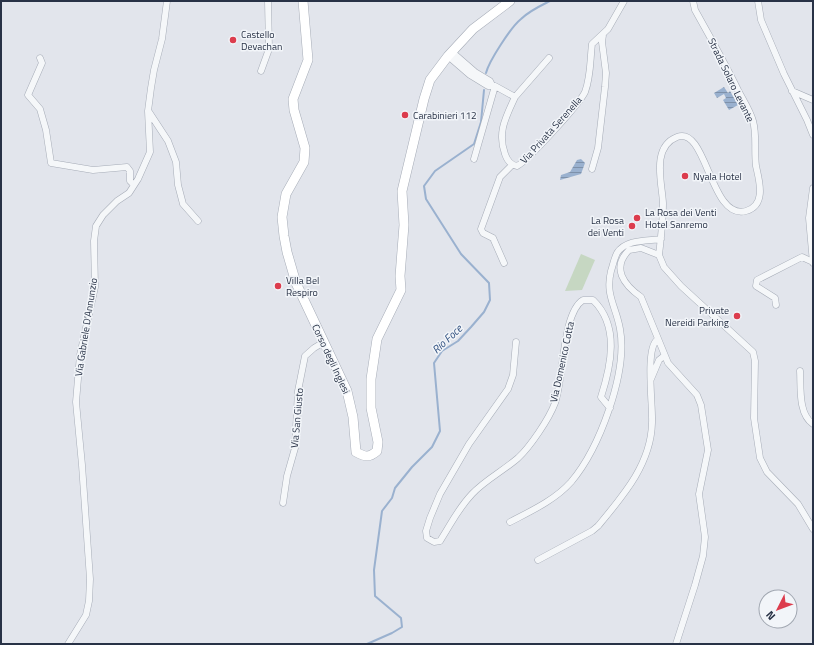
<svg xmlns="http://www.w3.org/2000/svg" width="814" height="645" viewBox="0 0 814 645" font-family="'Titillium Web',sans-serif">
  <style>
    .grass { fill: #c6d7c2 }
    .water { fill: url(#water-rules) }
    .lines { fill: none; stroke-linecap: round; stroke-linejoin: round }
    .stream { stroke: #9ab1cf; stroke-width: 2 }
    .minor-casing { stroke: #a6acb7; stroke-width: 7 }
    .secondary-casing { stroke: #a6acb7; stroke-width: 10 }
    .minor { stroke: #f5f7f9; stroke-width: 6 }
    .secondary { stroke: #fff; stroke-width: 9 }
    .poi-dot { fill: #dc3c4d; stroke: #f2f5f9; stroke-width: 1.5 }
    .labels { text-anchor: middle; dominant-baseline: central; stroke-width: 3; stroke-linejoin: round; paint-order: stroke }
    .poi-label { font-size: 10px; fill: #283246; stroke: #f2f5f9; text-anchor: start }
    .street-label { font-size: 10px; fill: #283246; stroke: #f2f5f9 }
    .water-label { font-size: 11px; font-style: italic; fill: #2e4e7e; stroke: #f2f5f9 }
  </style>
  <defs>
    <pattern id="water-rules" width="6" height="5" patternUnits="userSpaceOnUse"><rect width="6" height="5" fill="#9ab1cf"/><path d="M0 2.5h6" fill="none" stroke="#7e91aa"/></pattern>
  </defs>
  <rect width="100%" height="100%" fill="#e2e5ec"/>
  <path class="grass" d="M581,254L595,260L582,290L565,291Z"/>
  <path class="water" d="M724,87L728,93L730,91L738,105L729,110L723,100L726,98L724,94L717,98L714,93Z
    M581,159L585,163L581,174L560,180L561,175L570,172L577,160Z"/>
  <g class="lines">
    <path class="stream" d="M486,73C489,61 511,27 521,19C529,11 540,6 550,1
      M367,644L392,633L402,627L401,618L375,596L374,570L382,511L392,498L395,488L412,467L432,447L440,431L434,363L442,351L458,341L471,327L484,312L490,300L489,283L461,254L426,199L424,186L435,171L474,144L481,122L484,90"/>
    <defs>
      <path id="minor" d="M693,1L695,10C710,37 725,63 738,90C743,100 750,110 753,121C757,135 754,150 756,166C759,180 767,205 746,211C710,221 707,125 677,137C651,147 662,183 663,203C663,220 661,238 659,255L664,267L681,286L753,352L755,361L754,418L760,458L767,472L798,504L813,529
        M758,1L761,20L784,74L807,120L813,135
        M452,52L475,72L490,81L492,85
        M448,56L470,75L488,86H495L515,97C506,117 497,132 505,154C507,160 511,165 517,166C528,161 580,103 585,92C591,76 590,60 592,44L608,29L624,1
        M40,58L42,63L28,95L40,109L46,130L51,163L93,170L127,167L130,171V181L134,185
        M261,71L269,49L268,1
        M792,91L813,100
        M515,97L549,58
        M149,112L168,141L176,162L178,185L183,204L198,221
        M474,159L495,86
        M592,169L598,148L605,87L606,73L602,42L603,35
        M813,188L809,218L813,263
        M659,255L641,248L629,250C611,268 624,285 641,297L668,363L697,395L701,405L708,450L699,494L705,537L703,556L695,585L676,644
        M504,263L493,238L483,233L481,229L500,177L512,165
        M776,305L775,298L756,286L757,280L802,257L813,262
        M516,342L513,375L508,389L469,444L440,494L430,518L426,531L427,538L434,542L440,541C451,524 457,510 472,494C485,480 503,471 518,458C530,447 549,419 555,403C564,378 562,313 583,300H593C620,326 611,366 601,397L610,408
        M800,371C801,387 798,414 813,424
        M651,379L659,360L664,356
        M283,503L287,476L295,448L298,391L305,356L314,348L324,342
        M510,522C531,511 555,500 571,482C599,449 628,373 620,329C616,306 605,295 611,271C613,265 614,259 617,253C626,239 647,241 661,239
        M538,560L592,531L598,526C623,496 651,464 652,423C653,406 645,349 657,340
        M68,644L86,615L89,601L90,579L82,465L76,402L80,355L95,287L94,241L96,226L103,215L117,201L129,193L138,179L150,152L148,111L151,88L154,70L162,39L167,1"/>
      <path id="secondary" d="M303,1L308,60L293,99L294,110L305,148L304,162L286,194L282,217L284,236L287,252L296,283L347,391L353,417L356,452C365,457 369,458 377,451L378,442L371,408V379L377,339L401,290L400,276L404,225L402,191L424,99L430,80L448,56L473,29L510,1"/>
    </defs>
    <use href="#minor" class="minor-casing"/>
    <use href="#secondary" class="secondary-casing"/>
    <use href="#minor" class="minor"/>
    <use href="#secondary" class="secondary"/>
  </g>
  <g class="poi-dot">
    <circle cx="233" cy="40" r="4"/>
    <circle cx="405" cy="115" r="4"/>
    <circle cx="685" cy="176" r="4"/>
    <circle cx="637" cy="218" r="4"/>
    <circle cx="632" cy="226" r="4"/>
    <circle cx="278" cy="286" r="4"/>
    <circle cx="737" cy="316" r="4"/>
  </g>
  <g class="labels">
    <g class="poi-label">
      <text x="241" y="34">Castello<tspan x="241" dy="12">Devachan</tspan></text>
      <text x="413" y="115">Carabinieri 112</text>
      <text x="693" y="176">Nyala Hotel</text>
      <text x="645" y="212">La Rosa dei Venti<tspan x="645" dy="12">Hotel Sanremo</tspan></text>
      <text x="624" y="220" text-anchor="end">La Rosa<tspan x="624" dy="12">dei Venti</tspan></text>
      <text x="286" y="280">Villa Bel<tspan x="286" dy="12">Respiro</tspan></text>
      <text x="729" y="310" text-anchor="end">Private<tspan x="729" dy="12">Nereidi Parking</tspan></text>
    </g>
    <g class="street-label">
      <text transform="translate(731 80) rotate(64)">Strada Solaro Levante</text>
      <text transform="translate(551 130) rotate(-48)">Via Privata Serenella</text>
      <text transform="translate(86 327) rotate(-81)">Via Gabriele D'Annunzio</text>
      <text transform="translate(331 359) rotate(65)">Corso degli Inglesi</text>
      <text transform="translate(562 362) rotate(-78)">Via Domenico Cotta</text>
      <text transform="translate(297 418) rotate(-85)">Via San Giusto</text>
    </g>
    <g class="water-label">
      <text transform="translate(447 339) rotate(-43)">Rio Foce</text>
    </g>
  </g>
  <rect width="814" height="645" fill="none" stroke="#283246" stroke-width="4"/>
  <g transform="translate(778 609) rotate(228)"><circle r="19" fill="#f2f5f9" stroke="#a1a7b1"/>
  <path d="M0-3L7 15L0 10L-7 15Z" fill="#dc3c4d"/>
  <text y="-6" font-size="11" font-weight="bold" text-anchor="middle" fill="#283246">N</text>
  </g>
</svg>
